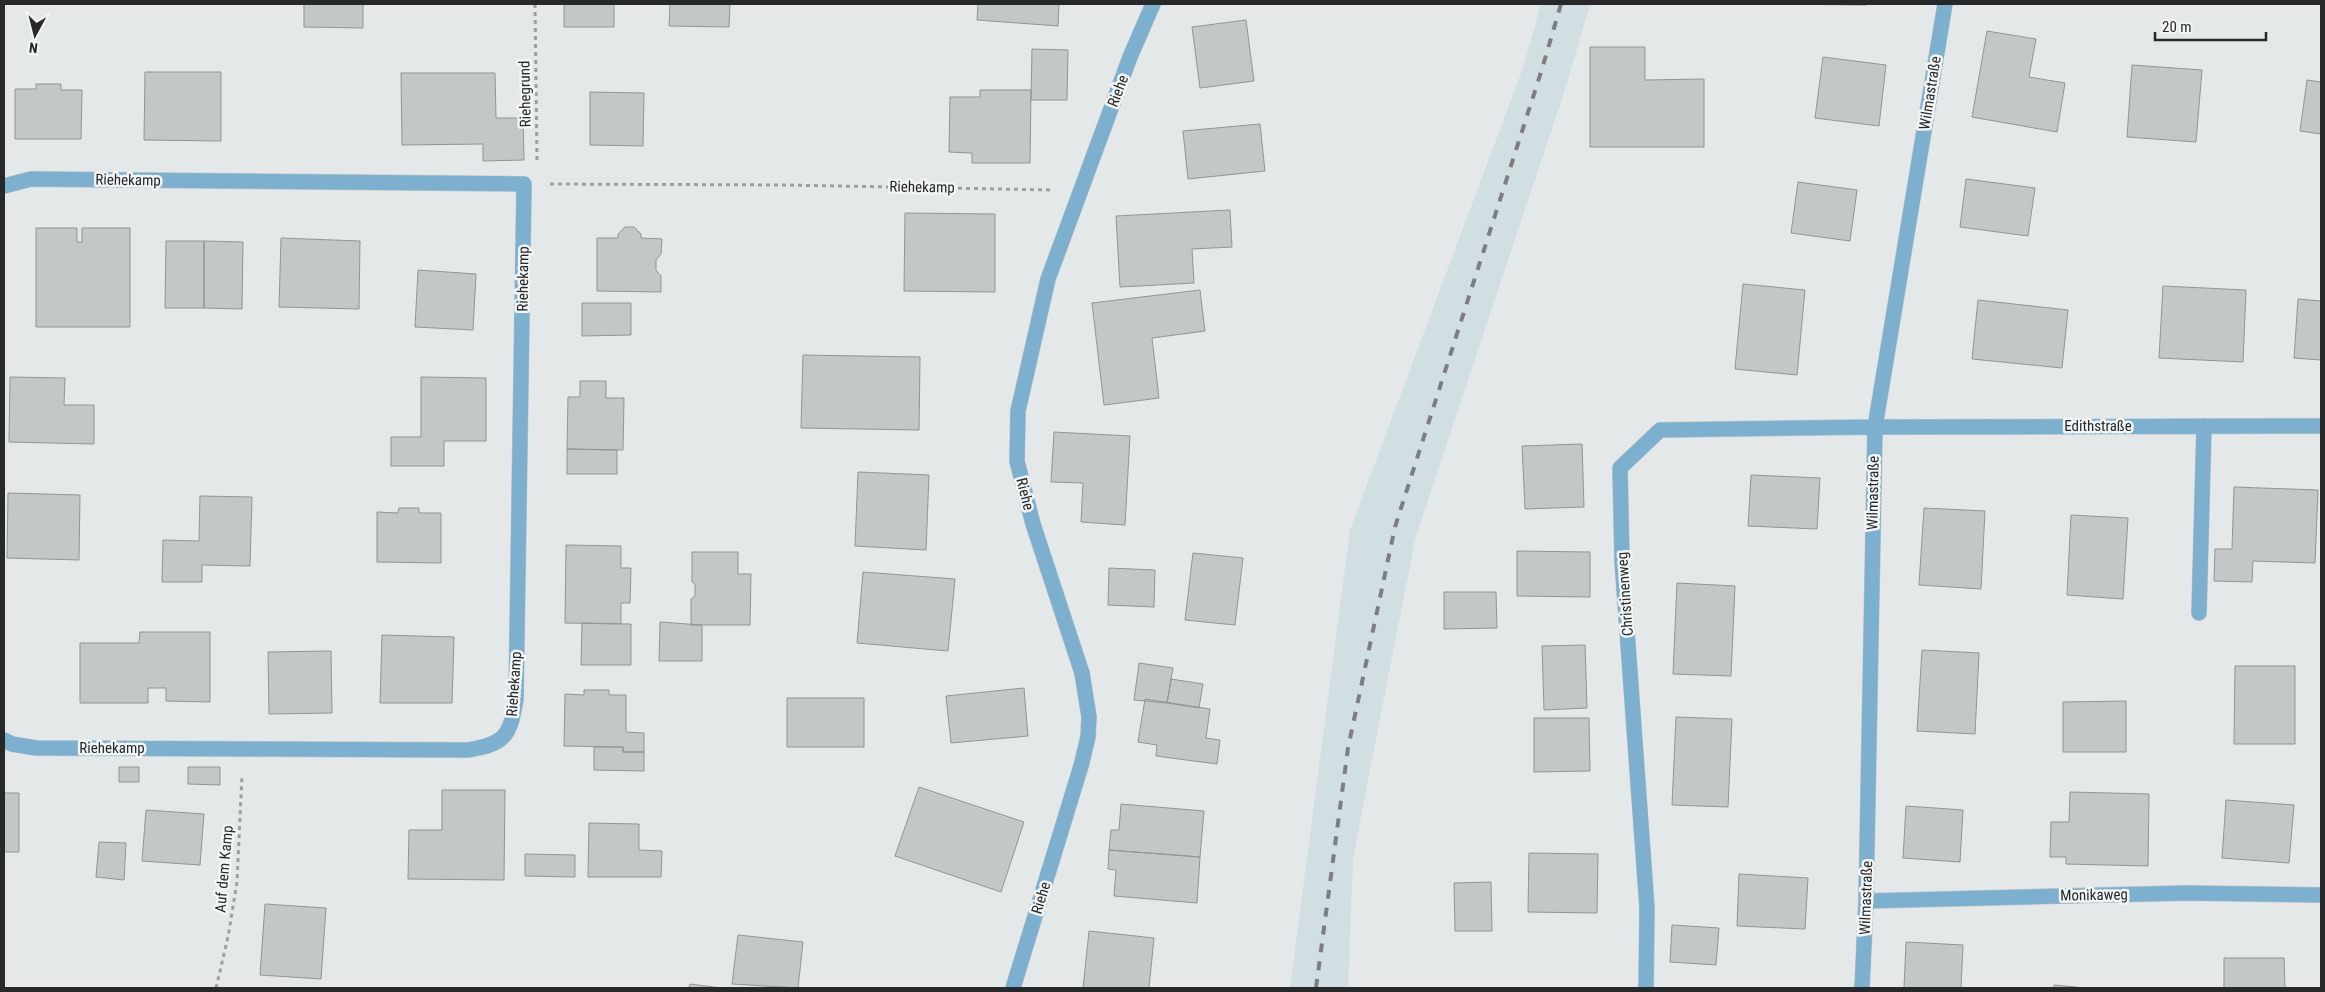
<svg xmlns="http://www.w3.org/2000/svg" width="2325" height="992" viewBox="0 0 2325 992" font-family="'Roboto Condensed',sans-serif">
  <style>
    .built { fill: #d1dee2 }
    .building { fill: #c2c7c7; stroke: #909595 }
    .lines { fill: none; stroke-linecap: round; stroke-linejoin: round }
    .minor-casing { stroke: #c2c5c6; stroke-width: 16 }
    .path { stroke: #9c9fa0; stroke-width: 3; stroke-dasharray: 4 4; stroke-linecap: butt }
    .minor { stroke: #7db0cf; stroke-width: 15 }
    .rail { stroke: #7c7e7f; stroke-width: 4; stroke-dasharray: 9 9; stroke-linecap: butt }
    .labels { text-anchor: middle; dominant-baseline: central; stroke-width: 5; stroke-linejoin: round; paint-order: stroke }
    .street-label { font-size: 15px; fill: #272829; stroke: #f1f5f6 }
  </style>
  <rect width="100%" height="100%" fill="#e4e8e9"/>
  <path class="built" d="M1541,4H1590L1565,90L1415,539L1353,858L1348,988H1290L1350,530L1523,68Z"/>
  <path class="building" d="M304,4H368H363V28L304,27Z
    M564,4H614V27H564Z
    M670,4H730L729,27L669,26Z
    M978,4H1059L1058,26L977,20Z
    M1782,4H1866V5Z
    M1246,20L1254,81L1200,88L1192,27Z
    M1987,31L2036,39L2029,77L2065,83L2057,132L1972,117Z
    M1590,47H1645V80L1704,79V147H1590Z
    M1032,49L1068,50L1067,100H1031Z
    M1823,57L1886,65L1879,126L1815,118Z
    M2132,65L2202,70L2196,142L2127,137Z
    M145,72H221V141L144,140Z
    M401,73H495L496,118H523L524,160L483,161V144L402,145Z
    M2307,80L2321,82V134L2300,131Z
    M36,84H61V90H82L81,139H15V89H36Z
    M980,90H1031L1030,163H972V153L949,152L950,97H980Z
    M590,92L644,93L643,146L590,145Z
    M1260,124L1265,171L1188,179L1183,131Z
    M1966,179L2035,188L2028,236L1960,227Z
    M1798,182L1857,190L1850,241L1791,233Z
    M1230,210L1232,247L1192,249L1194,283L1120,287L1116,216Z
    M905,213L995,214V292L904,291Z
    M625,227H634L641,234V238L662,239L661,254L656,260V270L661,276V292L597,291V238H618V234Z
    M36,228H77V242H82V228H130V327H36Z
    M281,238L360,241L359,309L279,307Z
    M166,241H204V308H165Z
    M204,241L243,242L242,309L204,308Z
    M418,270L476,274L473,330L415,327Z
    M1743,284L1805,290L1797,375L1735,369Z
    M2163,286L2246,290L2243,362L2159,358Z
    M1200,290L1205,331L1152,338L1159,398L1104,405L1092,303Z
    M2298,299L2321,301V360L2294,358Z
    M1978,300L2068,310L2062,368L1972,359Z
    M582,303H631V335L582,336Z
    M803,355L920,357L919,430L801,428Z
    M10,377L65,378L64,405H94V444L9,442Z
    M421,377L486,378V441H444V466H391V437H421Z
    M580,381H606V398H624L623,450L567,449L568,397H580Z
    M1054,432L1130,436L1125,525L1081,522L1083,483L1051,482Z
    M1582,444L1584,507L1525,509L1522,446Z
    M567,449L617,450V474H567Z
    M858,472L929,475L926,550L855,546Z
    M1751,475L1820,478L1817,529L1748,526Z
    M2234,487L2318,490L2315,563L2253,561L2252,582L2214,581L2215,549H2232Z
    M8,493L80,495L79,560L7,558Z
    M200,496L252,497L250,566L202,565V582H162L163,540L199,541Z
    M399,508H419V513H441V563L377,562V512L398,513Z
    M1924,508L1985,511L1981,589L1919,585Z
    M2071,515L2128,518L2123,599L2067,595Z
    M566,545L621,546V568H631L630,603H621V624L565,623Z
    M1517,551L1590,552V597L1517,596Z
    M692,552H738V574H751L750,625H691V599L695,596V584L692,582Z
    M1193,553L1243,558L1235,625L1185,620Z
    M1109,568L1155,570L1154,607L1108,605Z
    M863,572L955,579L948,651L857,643Z
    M1677,583L1735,586L1731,676L1673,674Z
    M1444,592H1496L1497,628L1444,629Z
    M660,622L702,625V661H659Z
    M582,623L631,624V665H581Z
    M140,632H210V702L166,701V688H148V703H80V643H139Z
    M382,635L454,637L452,703H380Z
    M1585,645L1587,708L1544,710L1542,646Z
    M1922,650L1979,653L1975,734L1917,731Z
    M331,651L332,713L269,714L268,652Z
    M1139,663L1173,668L1167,703L1134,700Z
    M2235,666H2295V744H2234Z
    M1171,679L1203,684L1199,708L1167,703Z
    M1024,688L1028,736L951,743L946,696Z
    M584,690H609V695H626V732L644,733V752H623V747L564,746L565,694L584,695Z
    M787,698H864V747H787Z
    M1145,699L1210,709L1206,738L1220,740L1217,764L1156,756L1157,745L1138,742Z
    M2126,701V752H2063V702Z
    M1676,717L1732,719L1728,807L1672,805Z
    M1534,718H1589L1590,771L1534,772Z
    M594,747H623V752H644V771L594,770Z
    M119,767H139V782H119Z
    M188,767H220V785L188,784Z
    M919,787L1024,822L1001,892L895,856Z
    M442,790H505L504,880L408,879L409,830H442Z
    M2070,792L2149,794L2148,866L2066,864V857H2050L2051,822H2069Z
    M4,793H19V852H4Z
    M2226,800L2294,805L2289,863L2222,858Z
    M1121,804L1204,811L1200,857L1109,850L1111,830H1119Z
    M1906,806L1963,810L1960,862L1903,858Z
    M146,810L204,814L200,865L142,861Z
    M589,823L639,824V850L662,851L661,877H588Z
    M99,842L126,843L124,880L96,877Z
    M1109,850L1200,857L1197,903L1114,896L1116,870L1108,869Z
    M1529,853L1598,854L1597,913L1528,912Z
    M525,854L575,855V877L525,876Z
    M1739,874L1808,878L1805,929L1737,926Z
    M1491,882L1492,931H1455L1454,883Z
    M265,904L326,908L321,979L260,975Z
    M1672,925L1719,928L1716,965L1670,962Z
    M1089,931L1154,938L1149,988H1083Z
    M738,935L803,942L798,988L732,984Z
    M1906,942L1963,945L1961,988H1904Z
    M2224,958H2284L2285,988H2224Z
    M690,984L721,988H689Z
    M2054,985L2085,988H2054Z"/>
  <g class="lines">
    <defs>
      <path id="minor" d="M4,186L31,179L524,184L516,699C510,735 506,744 468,750L36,748L12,744L4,740
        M2199,613L2204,426
        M1866,901L2187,893L2321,895
        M1013,988L1081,766L1088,737L1089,717L1082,673L1033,524L1017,461L1018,411L1048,279L1130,57L1153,4
        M1646,988L1647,908L1622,561L1620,468L1660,430L1875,427L2321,426
        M1862,988L1866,901L1875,427L1945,4"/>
    </defs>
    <use href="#minor" class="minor-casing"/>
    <path class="path" d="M535,4L537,161
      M550,184L784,185L1053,190
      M216,988L228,937L237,882L242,775"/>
    <use href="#minor" class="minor"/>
    <path class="rail" d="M1316,988L1348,748L1395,527L1542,69L1561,4"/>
  </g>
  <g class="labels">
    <g class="street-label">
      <text transform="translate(1118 91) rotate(-69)">Riehe</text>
      <text transform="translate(1930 93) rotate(-81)">Wilmastraße</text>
      <text transform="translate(525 94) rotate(-91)">Riehegrund</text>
      <text transform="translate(128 180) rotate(1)">Riehekamp</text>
      <text transform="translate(922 187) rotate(1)">Riehekamp</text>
      <text transform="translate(523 279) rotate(-89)">Riehekamp</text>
      <text x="2098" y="426">Edithstraße</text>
      <text transform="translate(1873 493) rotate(-89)">Wilmastraße</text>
      <text transform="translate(1025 494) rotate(76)">Riehe</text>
      <text transform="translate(1625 594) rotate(-94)">Christinenweg</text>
      <text transform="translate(514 684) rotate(-86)">Riehekamp</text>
      <text x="112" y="748">Riehekamp</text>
      <text transform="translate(224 869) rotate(-85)">Auf dem Kamp</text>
      <text transform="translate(2094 895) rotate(-1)">Monikaweg</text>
      <text transform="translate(1041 898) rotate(-73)">Riehe</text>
      <text transform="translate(1866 898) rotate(-88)">Wilmastraße</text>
    </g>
  </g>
  <rect width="2325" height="992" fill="none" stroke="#272829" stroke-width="10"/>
  <g transform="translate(35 35) rotate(187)" stroke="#f1f5f6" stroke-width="4" paint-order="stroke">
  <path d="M0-4L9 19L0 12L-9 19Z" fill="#272829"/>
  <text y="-8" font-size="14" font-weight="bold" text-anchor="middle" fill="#272829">N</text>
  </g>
  <path d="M2155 32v8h111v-8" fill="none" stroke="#272829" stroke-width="2.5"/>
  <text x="2162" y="32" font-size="15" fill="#272829" stroke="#f1f5f6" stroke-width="4" paint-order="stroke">20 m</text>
</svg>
